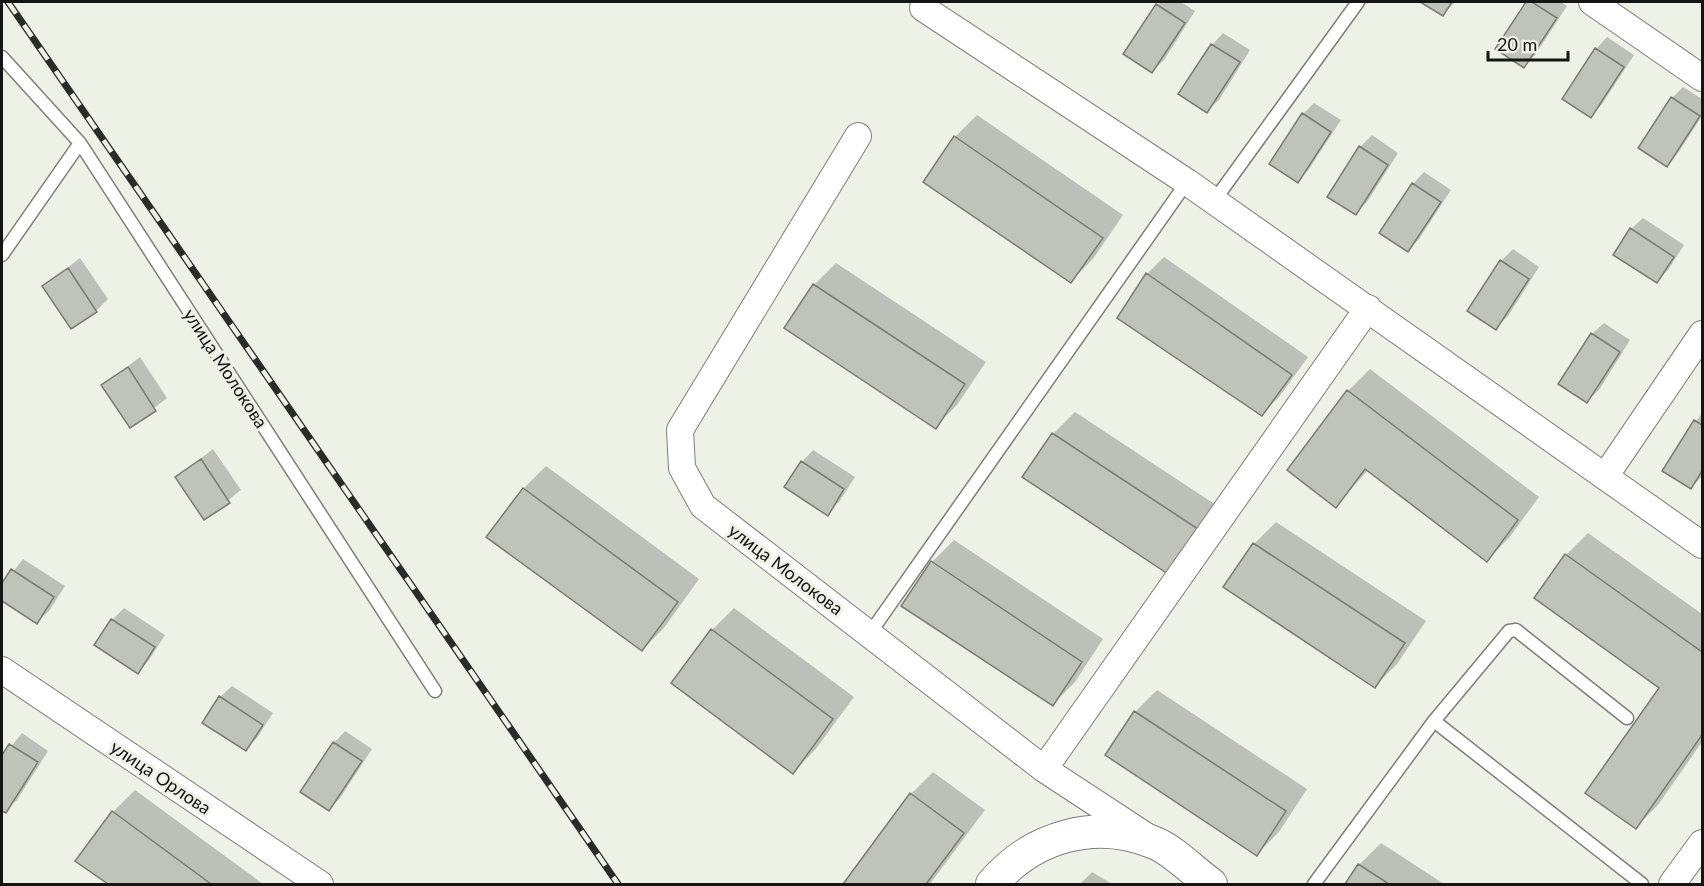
<svg xmlns="http://www.w3.org/2000/svg" width="1704" height="886" viewBox="0 0 1704 886" font-family="Lato,sans-serif">
  <style>
    .shadow { fill: #0003 }
    .building { fill: #c0c3b9; stroke: #797c73; stroke-width: 1.5 }
    .lines { fill: none; stroke-linecap: round; stroke-linejoin: round }
    .service-casing { stroke: #7d8077; stroke-width: 15 }
    .minor-casing { stroke: #7d8077; stroke-width: 28 }
    .tertiary-casing { stroke: #7d8077; stroke-width: 34 }
    .service { stroke: #fff; stroke-width: 12 }
    .minor { stroke: #fff; stroke-width: 26 }
    .tertiary { stroke: #fff; stroke-width: 32 }
    .rail-casing { stroke: #2b2c29; stroke-width: 7 }
    .rail { stroke: #edf1e6; stroke-width: 4.5; stroke-dasharray: 14; stroke-linecap: butt }
    .labels { text-anchor: middle; dominant-baseline: central; stroke-width: 6; stroke-linejoin: round; paint-order: stroke }
    .street-label { font-size: 18px; fill: #151613; stroke: #edf1e6 }
  </style>
  <rect width="100%" height="100%" fill="#edf1e6"/>
  <path class="shadow" d="M1161,2H1181L1195,11L1164,60L1152,71L1157,5Z
    M1423,2H1455L1443,14Z
    M1528,2H1561L1567,6L1535,55L1523,66L1497,49Z
    M1223,33L1250,50L1219,100L1207,111L1180,94L1212,45Z
    M1607,37L1634,55L1602,104L1591,116L1596,49Z
    M1683,87L1702,99V116L1678,153L1667,165L1672,98Z
    M1314,103L1341,120L1309,169L1298,181L1303,114Z
    M977,115L1123,215L1093,259L1071,281L925,181L955,137Z
    M1372,135L1398,153L1367,202L1355,213L1329,196L1360,147Z
    M1424,172L1451,190L1419,239L1408,250L1413,184Z
    M1643,218L1684,245L1668,270L1657,281L1631,229Z
    M1513,249L1539,267L1508,316L1496,328L1469,310L1501,261Z
    M1164,257L1308,357L1279,397L1262,414L1147,274Z
    M80,258L108,299L96,311L44,286Z
    M836,263L986,362L957,405L935,427L786,328L814,285Z
    M1604,323L1630,340L1599,390L1587,401L1592,334Z
    M140,357L167,398L131,426L103,385Z
    M1370,369L1539,497L1509,538L1487,560L1368,470L1336,506L1348,391Z
    M1075,412L1225,511L1196,554L1024,477L1053,434Z
    M1702,414V476L1691,488L1696,421Z
    M213,449L241,490L205,518L177,477Z
    M813,450L855,477L839,502L827,514L802,462Z
    M546,466L699,579L664,628L642,650L488,537L524,488Z
    M1276,522L1426,621L1397,664L1375,686L1225,587L1254,544Z
    M1588,533L1702,614V742L1658,805L1636,827L1661,688L1536,598L1566,555Z
    M954,540L1103,639L1075,682L1053,704L932,562Z
    M23,559L65,586L49,611L37,622L2,599V586Z
    M124,608L165,635L149,660L138,672L96,645L112,620Z
    M734,608L854,697L815,750L793,772L712,630Z
    M232,686L273,713L257,738L245,749L220,697Z
    M1157,690L1307,789L1279,832L1257,854L1107,755L1135,712Z
    M345,731L372,749L340,798L329,809L334,743Z
    M22,733L48,751L17,800L5,811L2,809V758Z
    M933,772L985,810L930,884H845L911,794Z
    M135,790L263,884H110L77,860L113,812Z
    M1381,843L1444,884H1346L1359,865Z
    M1092,872L1112,884H1080Z"/>
  <path class="building" d="M1420,2H1452L1443,16Z
    M1526,2H1532L1557,18L1524,68L1495,49Z
    M1156,4L1185,23L1152,73L1123,54Z
    M1211,44L1240,62L1207,113L1178,94Z
    M1595,48L1624,67L1591,118L1562,99Z
    M1671,97L1700,116L1667,167L1638,148Z
    M1302,113L1331,132L1298,183L1269,164Z
    M954,136L1103,238L1071,283L923,182Z
    M1359,146L1388,165L1356,215L1327,197Z
    M1412,183L1441,202L1408,252L1379,233Z
    M1630,228L1674,257L1657,283L1613,255Z
    M1500,260L1529,279L1496,330L1467,311Z
    M68,268L97,312L71,329L42,286Z
    M1146,273L1292,375L1262,416L1117,318Z
    M813,284L965,384L936,429L784,328Z
    M1591,333L1620,352L1587,403L1558,384Z
    M128,367L156,411L130,428L101,385Z
    M1347,390L1518,520L1487,562L1365,469L1336,508L1287,470Z
    M1694,420L1702,425V471L1691,489L1662,471Z
    M1052,433L1204,533L1174,578L1022,477Z
    M201,459L230,503L204,520L175,477Z
    M801,461L844,489L828,516L784,487Z
    M523,488L678,602L642,651L486,537Z
    M1253,543L1405,643L1375,688L1223,587Z
    M1565,554L1702,652V735L1636,829L1585,793L1659,688L1534,598Z
    M931,561L1082,662L1053,706L901,606Z
    M11,569L54,597L37,624L2,601V583Z
    M111,619L155,647L138,674L94,645Z
    M711,629L833,719L793,774L671,683Z
    M219,696L263,725L246,751L202,723Z
    M1134,711L1286,811L1257,856L1105,755Z
    M333,742L362,761L329,811L300,792Z
    M9,744L38,762L6,813L2,811V755Z
    M910,793L964,833L926,884H843Z
    M112,811L211,884H108L75,861Z
    M1358,864L1389,884H1345Z"/>
  <g class="lines">
    <defs>
      <path id="service" d="M2,57L80,143L435,691
        M1214,201L1358,2
        M2,255L80,143
        M870,633L1187,182
        M1434,721L1642,884
        M1314,884L1434,721L1509,631L1516,630L1627,718"/>
      <path id="minor" d="M1592,2L1702,78
        M923,8L1187,182L1702,545
        M858,136L680,430L682,468L703,506L1044,769L1146,836
        M1606,475L1702,334
        M2,670L320,884
        M1044,769L1368,308
        M1672,884L1702,843"/>
      <path id="tertiary" d="M992,884C1033,836 1096,818 1155,843C1174,851 1194,872 1211,884"/>
    </defs>
    <use href="#service" class="service-casing"/>
    <use href="#minor" class="minor-casing"/>
    <use href="#tertiary" class="tertiary-casing"/>
    <use href="#service" class="service"/>
    <use href="#minor" class="minor"/>
    <use href="#tertiary" class="tertiary"/>
    <defs>
      <path id="rail" d="M8,2L618,884"/>
    </defs>
    <use href="#rail" class="rail-casing"/>
    <use href="#rail" class="rail"/>
  </g>
  <g class="labels">
    <g class="street-label">
      <text transform="translate(226 368) rotate(57)">улица Молокова</text>
      <text transform="translate(786 569) rotate(37)">улица Молокова</text>
      <text transform="translate(161 777) rotate(34)">улица Орлова</text>
    </g>
  </g>
  <rect width="1704" height="886" fill="none" stroke="#151613" stroke-width="6"/>
  <path d="M1488 51v9h80v-9" fill="none" stroke="#151613" stroke-width="3"/>
  <text x="1497" y="51" font-size="18" fill="#151613" stroke="#edf1e6" stroke-width="4.5" paint-order="stroke">20 m</text>
</svg>
